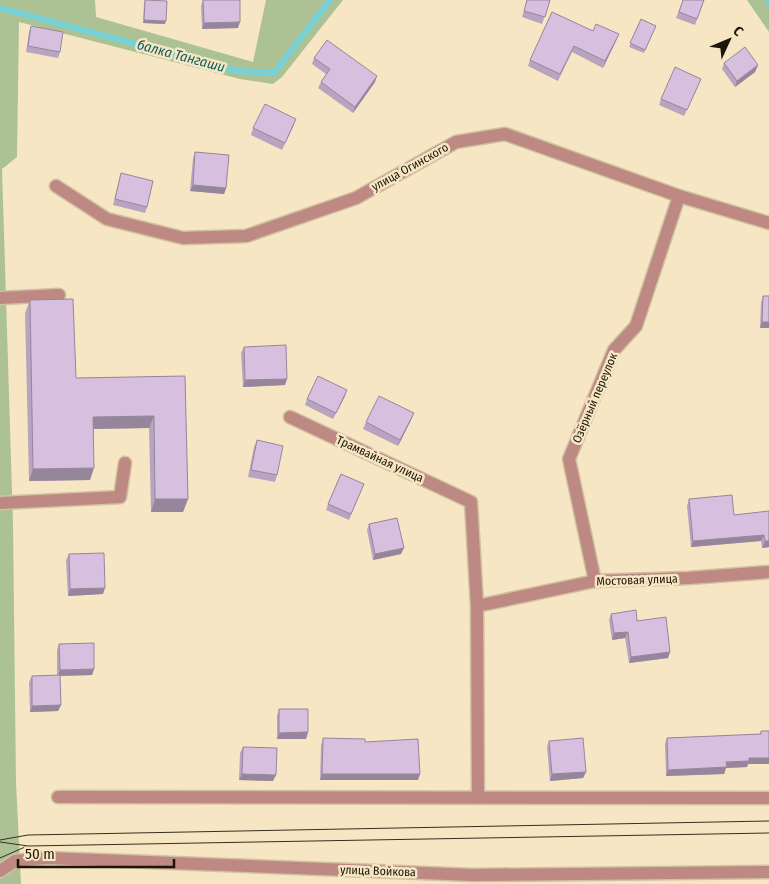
<svg xmlns="http://www.w3.org/2000/svg" width="769" height="884" viewBox="0 0 769 884" font-family="'Fira Sans Condensed',sans-serif">
  <style>
    .green { fill: #acc294 }
    .lines { fill: none; stroke-linecap: round; stroke-linejoin: round }
    .stream { stroke: #76d2d6; stroke-width: 6 }
    .minor-casing { stroke: #cfc1a2; stroke-width: 15 }
    .minor { stroke: #be8982; stroke-width: 12 }
    .tram { stroke: #352f1f; stroke-width: 1 }
    .wall { fill: #b8a4c0 }
    .shaded-wall { fill: #96869c }
    .building { fill: #d6bfdf; stroke: #96869c }
    .labels { text-anchor: middle; dominant-baseline: central; stroke-width: 5; stroke-linejoin: round; paint-order: stroke }
    .street-label { font-size: 12px; fill: #1b1609; stroke: #f7e6c3 }
    .water-label { font-size: 14px; font-style: italic; fill: #0d5e61; stroke: #f7e6c3 }
  </style>
  <rect width="100%" height="100%" fill="#f7e6c3"/>
  <path class="green" d="M0,0H95L96,17L253,62L266,0H343L282,77L273,84L240,79L19,22L17,157L2,169L13,523L16,783L21,884H0Z
    M747,0H769V32Z"/>
  <g class="lines">
    <path class="stream" d="M768,0L769,3
      M0,8L237,71L274,73L330,0"/>
    <defs>
      <path id="minor" d="M56,186L107,219L183,238L246,236L356,198L456,142L505,134L679,196L769,223
        M0,298L59,295
        M290,417L471,502L477,606L478,798
        M0,503L120,497L125,463
        M595,581L569,459L614,350L636,326L679,196
        M477,606L595,581L688,578L769,572
        M58,797L769,798
        M0,871L15,861L47,858L473,875L769,872"/>
    </defs>
    <use href="#minor" class="minor-casing"/>
    <use href="#minor" class="minor"/>
    <path class="tram" d="M0,840L28,835L769,821
      M0,842L28,846L769,833
      M0,858L25,847"/>
  </g>
  <path class="wall" d="M145,0L165,24L143,23L144,3Z
    M203,0L238,28L202,29L201,6Z
    M527,0H550L542,24L522,17Z
    M683,0H704L695,25L676,18Z
    M641,19L656,26L644,53L629,47Z
    M31,26L60,52L58,58L26,52L29,32Z
    M593,31L619,34L603,68L572,52L558,81L528,66L530,60Z
    M314,58L375,82L353,113L318,88L321,82L326,74L312,64Z
    M724,63L758,65L755,72L735,87L722,69Z
    M701,79L684,116L659,105L661,99Z
    M294,125L282,150L251,135L253,128Z
    M195,152L226,188L224,194L190,191L193,158Z
    M121,173L147,207L145,213L113,205Z
    M763,296H769V328H760L761,302Z
    M30,300L76,378L185,376L188,499L183,512H151L149,428L94,429L90,480L29,481L25,313Z
    M244,347L285,385L243,387L241,353Z
    M345,396L333,419L305,405L307,399Z
    M411,420L398,446L363,429L366,422Z
    M257,440L277,475L275,482L248,477L254,447Z
    M364,484L349,520L326,510L328,504Z
    M689,499L734,515L769,511V547L762,548L761,541L691,547L687,506Z
    M369,524L401,554L373,560L367,530Z
    M69,554L103,594L68,596L66,560Z
    M611,614L637,621L670,652L668,658L629,663L625,638L612,640L609,620Z
    M59,644L94,669L92,675L60,676L61,705L58,711L30,712L29,682L32,676L57,675V650Z
    M279,709L308,732L306,739H277V716Z
    M761,731L769,764H748L747,767L726,768L724,774L666,776L665,744L667,738L760,734Z
    M323,738L365,742L418,780H320L321,745Z
    M549,741L586,772L583,778L550,781L547,747Z
    M243,747L273,781L239,780L240,753Z"/>
  <path class="shaded-wall" d="M144,20L166,21L165,24L143,23Z
    M240,22L238,28L202,29L204,23Z
    M619,34L616,41L603,68L605,61Z
    M758,65L755,72L735,87L737,81Z
    M377,76L375,82L353,113L355,107Z
    M193,185L226,188L224,194L190,191Z
    M762,322H769V328H760Z
    M287,379L285,385L243,387L245,380Z
    M347,390L345,396L333,419L336,413Z
    M414,413L411,420L398,446L400,440Z
    M154,416L149,428L89,429L93,417Z
    M94,468L90,480L29,481L33,469Z
    M155,499H188L183,512H151Z
    M764,535L761,541L691,547L693,541Z
    M765,541H769V547L762,548Z
    M404,548L401,554L373,560L375,554Z
    M105,588L103,594L68,596L70,589Z
    M628,632L625,638L612,640L614,633Z
    M670,652L668,658L629,663L631,657Z
    M94,669L92,675L58,676L60,670Z
    M61,705L58,711L30,712L32,706Z
    M308,732L306,739H277L279,733Z
    M749,758H769V764H748L747,767L726,768L724,774L666,776L668,770L726,762Z
    M586,772L583,778L550,781L552,774Z
    M242,774L276,775L273,781L239,780Z
    M322,774H420L418,780H320Z"/>
  <path class="building" d="M145,0L167,1L166,21L144,20Z
    M203,0H240V22L204,23Z
    M527,0H550L545,17L524,11Z
    M683,0H704L697,19L679,12Z
    M552,12L593,31L596,24L619,34L605,61L574,46L560,74L530,60Z
    M641,19L656,26L645,50L630,43Z
    M31,26L63,32L60,52L28,46Z
    M327,40L377,76L355,107L321,82L330,69L314,58Z
    M745,47L758,65L737,81L724,63Z
    M675,67L701,79L687,110L661,99Z
    M265,104L296,119L285,143L253,128Z
    M195,152L229,155L226,188L193,185Z
    M121,173L153,181L147,207L115,199Z
    M763,296H769V322H762Z
    M73,299L76,378L185,376L188,499H155L154,416L93,417L94,468L33,469L30,300Z
    M286,345L287,379L245,380L244,347Z
    M318,376L347,390L336,413L307,399Z
    M379,396L414,413L400,440L366,422Z
    M257,440L283,446L277,475L251,470Z
    M341,474L364,484L351,514L328,504Z
    M732,495L734,515L769,511V541H765L764,535L693,541L689,499Z
    M397,518L404,548L375,554L369,524Z
    M104,553L105,588L70,589L69,554Z
    M636,610L637,621L666,617L670,652L631,657L628,632L614,633L611,614Z
    M94,643V669L60,670L59,644Z
    M60,675L61,705L32,706V676Z
    M279,709H308V732L279,733Z
    M761,731H769V758H749V761L726,762L727,767L668,770L667,738L761,734Z
    M323,738L365,739V742L418,739L420,774H322Z
    M583,738L586,772L552,774L549,741Z
    M243,747L277,748L276,775L242,774Z"/>
  <g class="labels">
    <g class="street-label">
      <text transform="translate(410 167) rotate(-29)">улица Огинского</text>
      <text transform="translate(595 398) rotate(-67)">Озёрный переулок</text>
      <text transform="translate(380 459) rotate(25)">Трамвайная улица</text>
      <text transform="translate(637 580) rotate(-2)">Мостовая улица</text>
      <text transform="translate(378 871) rotate(2)">улица Войкова</text>
    </g>
    <g class="water-label">
      <text transform="translate(181 56) rotate(15)">балка Тангаши</text>
    </g>
  </g>
  <g transform="translate(729 40) rotate(46)" stroke="#f7e6c3" stroke-width="4" paint-order="stroke">
  <path d="M0-4L9 19L0 12L-9 19Z" fill="#1b1609"/>
  <text y="-8" font-size="14" font-weight="bold" text-anchor="middle" fill="#1b1609">С</text>
  </g>
  <path d="M18 859v8h156v-8" fill="none" stroke="#1b1609" stroke-width="2.5"/>
  <text x="25" y="859" font-size="15" fill="#1b1609" stroke="#f7e6c3" stroke-width="4" paint-order="stroke">50 m</text>
</svg>
